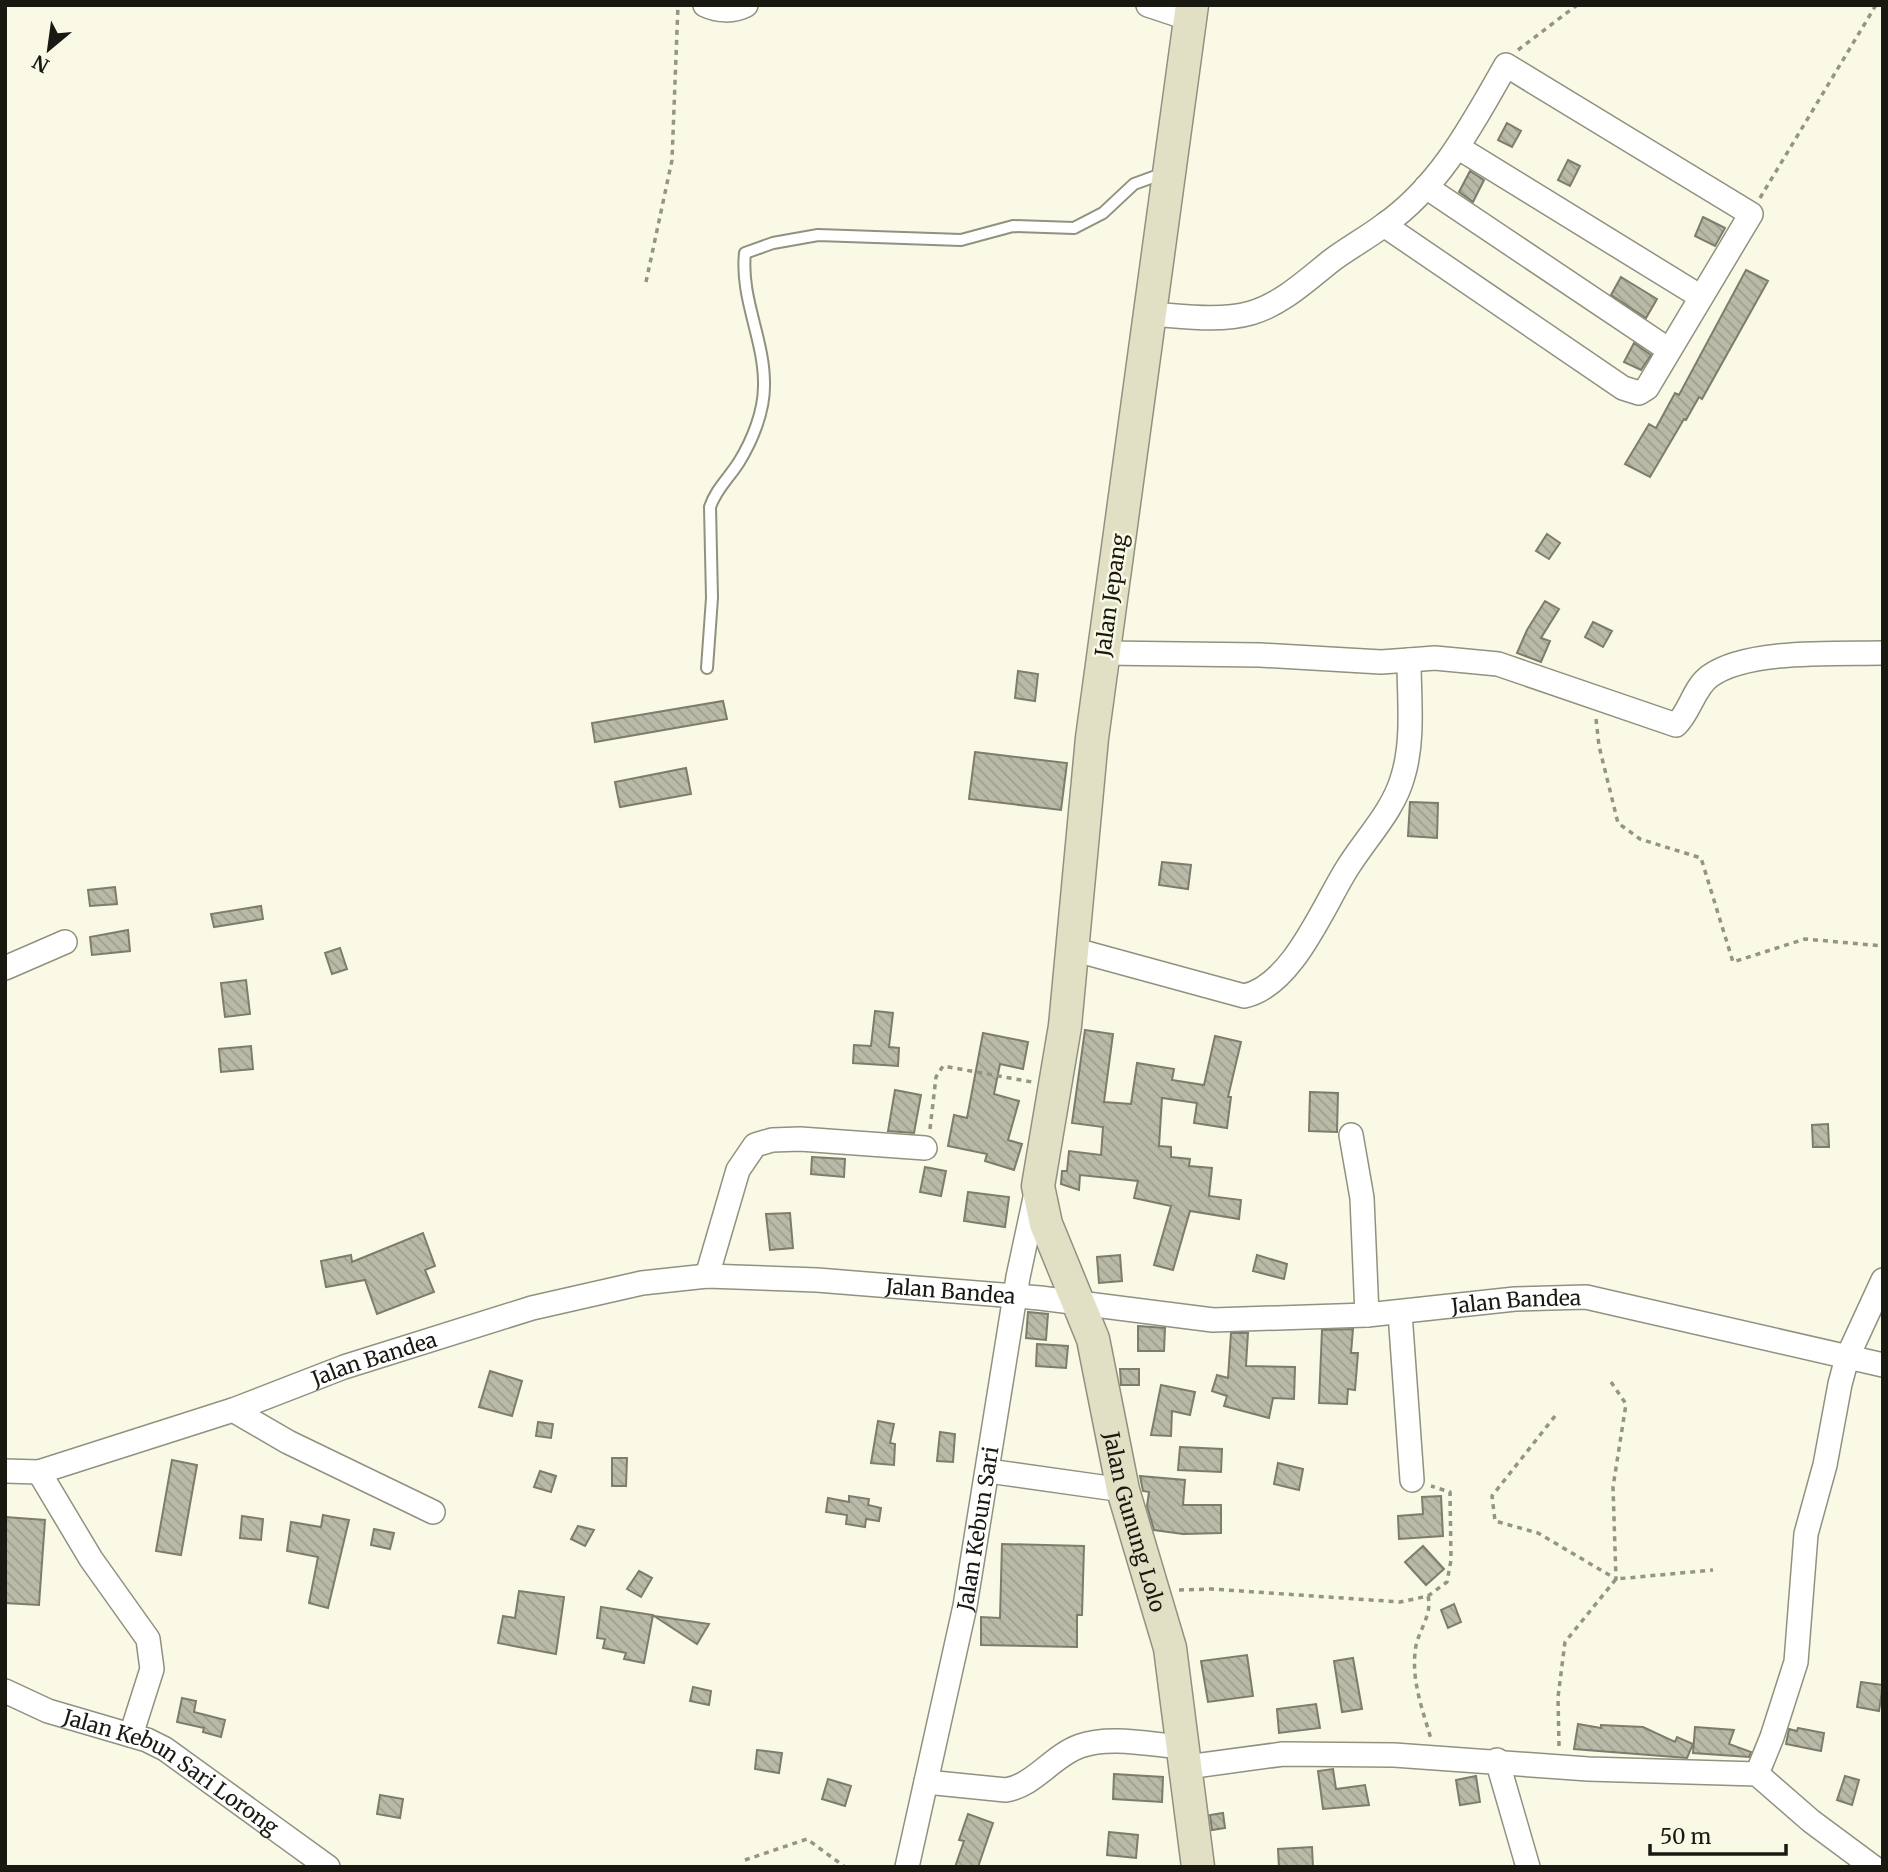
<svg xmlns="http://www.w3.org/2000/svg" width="1888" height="1872" viewBox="0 0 1888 1872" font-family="Merriweather,serif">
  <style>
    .building { fill: url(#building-back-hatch); stroke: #7e7d6d; stroke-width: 2 }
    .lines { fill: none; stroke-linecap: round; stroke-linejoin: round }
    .lane-casing { stroke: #919180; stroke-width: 14 }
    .street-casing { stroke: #919180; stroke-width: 26 }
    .secondary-casing { stroke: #919180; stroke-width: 35 }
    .path { stroke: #949487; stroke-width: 3.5; stroke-dasharray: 5 5; stroke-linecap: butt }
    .lane { stroke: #fff; stroke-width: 10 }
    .street { stroke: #fff; stroke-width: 23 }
    .secondary { stroke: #e1e0c4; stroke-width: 32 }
    .labels { text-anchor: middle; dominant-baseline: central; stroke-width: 5; stroke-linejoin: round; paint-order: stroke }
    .street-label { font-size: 21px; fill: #191912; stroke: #f9f9e6 }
  </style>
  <defs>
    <pattern id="building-back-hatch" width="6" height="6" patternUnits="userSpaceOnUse" patternTransform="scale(1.75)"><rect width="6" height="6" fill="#babaa8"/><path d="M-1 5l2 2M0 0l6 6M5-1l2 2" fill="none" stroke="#9f9f90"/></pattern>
  </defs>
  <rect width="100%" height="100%" fill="#f9f9e6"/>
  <path class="building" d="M1507,123L1521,131L1512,147L1498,140Z
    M1568,160L1580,166L1570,186L1558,180Z
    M1470,171L1484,180L1473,202L1459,192Z
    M1703,217L1725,228L1715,246L1695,236Z
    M1746,270L1768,281L1702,399L1699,397L1686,420L1684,419L1650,477L1625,464L1649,424L1656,428L1675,393L1679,395Z
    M1621,277L1657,299L1646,318L1611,295Z
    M1634,343L1651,355L1641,370L1624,362Z
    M1547,534L1560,543L1549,559L1536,551Z
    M1545,601L1559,609L1541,638L1550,641L1541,662L1517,653L1527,630Z
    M1593,622L1612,631L1603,647L1585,637Z
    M1018,671L1038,674L1035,701L1015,698Z
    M723,701L727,719L595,742L592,723Z
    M975,752L1067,763L1061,810L969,799Z
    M686,768L691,794L620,807L615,782Z
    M1410,802L1438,803L1437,838L1408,836Z
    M1162,862L1191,865L1188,889L1159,885Z
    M115,887L117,904L90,906L88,890Z
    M261,906L263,919L214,927L211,914Z
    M128,930L130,951L92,955L90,937Z
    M340,948L347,969L332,974L325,953Z
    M246,980L250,1014L225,1017L221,983Z
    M875,1011L893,1013L889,1047L899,1048L898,1066L853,1063L854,1045L871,1046Z
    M1085,1030L1113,1034L1104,1102L1131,1104L1137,1063L1174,1069L1172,1080L1204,1085L1215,1036L1241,1042L1228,1097H1231L1227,1128L1194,1123L1197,1103L1162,1098L1159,1146L1171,1147V1157L1190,1159L1189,1166L1212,1168L1209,1196L1241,1200L1239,1219L1190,1211L1173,1270L1154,1265L1171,1206L1134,1198L1138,1181L1080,1175L1079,1190L1061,1184L1062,1171H1067L1069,1151L1101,1155L1103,1127L1072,1123Z
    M983,1033L1028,1042L1023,1069L1000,1064L994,1094L1019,1101L1008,1140L1022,1144L1014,1170L985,1161L987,1154L948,1146L954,1115L967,1118Z
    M251,1046L253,1069L221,1072L219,1049Z
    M895,1090L921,1095L914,1133L888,1131Z
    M1310,1092L1338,1093L1337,1132L1309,1131Z
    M1828,1124L1829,1147H1813L1812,1125Z
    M812,1157L845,1159L844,1177L811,1174Z
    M925,1167L946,1171L941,1196L920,1192Z
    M968,1192L1009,1197L1005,1227L964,1221Z
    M790,1213L793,1248L770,1250L766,1214Z
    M423,1233L435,1266L425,1270L434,1292L377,1314L365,1280L326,1287L321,1261L351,1255L352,1262Z
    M1120,1255L1122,1281L1099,1283L1097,1257Z
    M1257,1255L1287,1264L1284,1279L1253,1271Z
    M1028,1312L1048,1314L1046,1340L1026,1338Z
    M1138,1326L1165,1328L1164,1351H1138Z
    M1353,1329L1351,1353H1358L1355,1390L1348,1389L1347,1404L1319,1403L1322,1330Z
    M1231,1333H1248L1246,1366L1295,1367L1294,1399L1273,1398L1269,1418L1224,1406L1227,1396L1212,1391L1217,1375L1228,1378Z
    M1037,1344L1068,1346L1066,1368L1036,1366Z
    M1120,1369H1139V1385H1121Z
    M490,1371L522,1381L512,1416L479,1407Z
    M1161,1385L1195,1392L1190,1415L1172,1411L1171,1436L1151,1435Z
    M878,1421L894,1424L890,1443L895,1444L894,1465L871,1463Z
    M538,1422L553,1424L551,1438L536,1436Z
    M940,1432L955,1434L953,1462L937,1461Z
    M1180,1447L1222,1449L1221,1472L1178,1470Z
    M612,1458H627L626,1486H612Z
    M172,1460L197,1465L181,1555L156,1551Z
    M1278,1463L1303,1469L1299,1490L1274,1484Z
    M540,1471L556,1476L551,1492L534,1487Z
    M1140,1476L1185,1480L1183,1505H1221V1533L1183,1534L1154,1530L1147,1506L1149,1492L1143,1491Z
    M849,1496L869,1499L868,1505L881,1508L879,1521L866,1519L865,1527L846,1524L847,1515L826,1512L828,1498L849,1502Z
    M1441,1496L1443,1536L1399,1539L1398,1516L1423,1514L1422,1497Z
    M323,1515L349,1520L328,1608L309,1603L318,1557L287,1551L291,1522L321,1527Z
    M242,1516L263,1519L261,1540L240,1538Z
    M5,1517L45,1520L39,1605L5,1603Z
    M578,1526L594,1530L585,1546L571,1539Z
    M374,1529L394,1533L390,1549L371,1545Z
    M1002,1544L1084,1546L1082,1615H1077V1647L981,1645V1617L1000,1618Z
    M1423,1546L1444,1569L1426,1585L1405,1562Z
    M639,1571L652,1578L641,1597L627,1589Z
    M519,1591L564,1597L556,1654L498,1643L503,1616L515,1618Z
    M1454,1604L1461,1622L1448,1628L1441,1610Z
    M601,1607L653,1615L644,1663L624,1659L626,1653L603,1648L605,1639L597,1638Z
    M654,1616L709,1624L697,1644Z
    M1247,1655L1253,1696L1208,1702L1201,1661Z
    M1353,1658L1362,1709L1342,1712L1334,1661Z
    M1861,1682L1883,1685L1879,1711L1857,1707Z
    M693,1687L711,1691L709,1705L690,1701Z
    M182,1698L196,1701L194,1712L225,1720L221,1737L203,1732L204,1728L177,1722Z
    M1316,1704L1320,1728L1279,1733L1277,1709Z
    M1578,1724L1601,1728V1725L1643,1727L1675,1742L1677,1737L1693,1744L1687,1758L1574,1749Z
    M1695,1727L1734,1730L1729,1744L1751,1752L1749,1757L1693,1753Z
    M1798,1728L1824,1733L1821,1751L1786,1744L1789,1729L1797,1731Z
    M757,1750L782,1753L779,1773L755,1769Z
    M1333,1769L1336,1789L1365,1785L1369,1805L1323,1809L1318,1771Z
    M1114,1774L1163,1777L1162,1802L1113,1799Z
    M1476,1776L1480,1802L1460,1805L1456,1780Z
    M1845,1776L1859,1780L1852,1805L1837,1800Z
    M828,1779L851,1786L845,1806L822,1799Z
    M380,1795L403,1799L400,1818L377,1814Z
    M1223,1813L1225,1828L1212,1830L1210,1815Z
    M968,1814L993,1823L978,1867H955L964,1841L959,1840Z
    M1109,1832L1138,1835L1136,1858L1107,1855Z
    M1312,1847L1313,1867H1279L1278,1849Z"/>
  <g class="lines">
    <defs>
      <path id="lane" d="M707,668L712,598L710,507C716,489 729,478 739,462C752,441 764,412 764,386C765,340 740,299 745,253L773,243L818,235L961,240L1013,226L1074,228L1103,213L1134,184L1167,172"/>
      <g id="street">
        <path d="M705,5C718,11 733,12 746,5"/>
        <path d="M1148,5L1190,19"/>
        <path d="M1459,148L1701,297"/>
        <path d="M1426,187L1669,350"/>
        <path d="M1150,314C1182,316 1219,322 1251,313C1282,304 1307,280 1331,261C1348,248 1367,238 1384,225C1441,185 1473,123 1506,65L1751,214L1647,388L1639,393L1623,388L1384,225"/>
        <path d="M1409,660L1435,658L1498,664L1676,725C1690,712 1694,687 1710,676C1747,649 1837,654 1883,653"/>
        <path d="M1072,949L1244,996C1293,986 1324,904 1348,867C1366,838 1394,810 1403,776C1414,740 1409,698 1409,660L1381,662L1260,655L1103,653"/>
        <path d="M5,968L65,942"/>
        <path d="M1351,1135L1362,1198L1367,1315"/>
        <path d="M707,1276L738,1170L755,1145L772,1140L800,1139L925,1148"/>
        <path d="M1400,1313L1412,1480"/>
        <path d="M233,1410L288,1442L433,1512"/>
        <path id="s1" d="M5,1471L39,1472L233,1410L344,1367L532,1308L642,1283L707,1276L817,1280L1040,1298L1213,1320L1367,1315L1515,1299L1586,1297L1883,1365"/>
        <path d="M988,1471L1123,1490"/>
        <path d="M39,1472L91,1559L148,1639L152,1669L131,1735"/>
        <path id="s2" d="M5,1691L48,1711L147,1740L165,1749L328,1867"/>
        <path d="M1497,1760L1528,1867"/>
        <path d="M1187,1767L1283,1754L1394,1755L1588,1769L1757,1774L1811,1821L1873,1867"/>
        <path d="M1757,1774L1772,1737L1796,1662L1806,1534L1825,1465L1840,1384L1847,1358L1883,1280"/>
        <path d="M926,1782L1006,1790C1035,1785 1052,1756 1080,1746C1111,1735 1152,1745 1184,1747"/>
        <path id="s3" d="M907,1867L965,1606L1018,1277L1036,1193"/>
      </g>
      <g id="secondary">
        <path id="s4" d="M1192,5L1092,738L1065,1026L1038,1186L1046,1224L1093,1339L1123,1490L1170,1648L1198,1867"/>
      </g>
    </defs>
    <use href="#lane" class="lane-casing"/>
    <use href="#street" class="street-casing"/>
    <use href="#secondary" class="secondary-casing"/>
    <path class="path" d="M1518,50L1577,5
      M1760,198L1876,5
      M646,282L672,160L678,5
      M1596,719L1599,746L1618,823L1640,839L1701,858L1733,962L1805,939L1883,946
      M930,1129L936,1077L943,1066L1032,1082
      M1555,1416L1492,1496L1495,1521L1538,1533L1616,1579L1613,1487L1626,1404L1609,1379
      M1179,1590L1212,1589L1400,1602L1428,1596L1447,1582L1451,1560L1450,1492L1431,1486
      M1428,1596C1433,1617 1416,1632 1415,1653C1412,1683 1423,1711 1431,1739
      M1559,1746L1558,1697L1565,1642L1616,1579L1713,1570
      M745,1860L807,1839L845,1867"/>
    <use href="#lane" class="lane"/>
    <use href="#street" class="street"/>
    <use href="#secondary" class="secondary"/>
  </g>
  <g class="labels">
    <g class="street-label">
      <text transform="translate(1111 595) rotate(-82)">Jalan Jepang</text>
      <text stroke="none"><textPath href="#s1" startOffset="976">Jalan Bandea</textPath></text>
      <text stroke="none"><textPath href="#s1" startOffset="1544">Jalan Bandea</textPath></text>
      <text stroke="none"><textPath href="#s1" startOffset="388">Jalan Bandea</textPath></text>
      <text stroke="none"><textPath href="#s4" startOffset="1542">Jalan Gunung Lolo</textPath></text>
      <text stroke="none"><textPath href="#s3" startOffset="346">Jalan Kebun Sari</textPath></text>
      <text stroke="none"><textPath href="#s2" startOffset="186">Jalan Kebun Sari Lorong</textPath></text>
    </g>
  </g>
  <rect width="1888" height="1872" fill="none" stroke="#191912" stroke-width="14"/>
  <g transform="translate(49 49) rotate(209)" stroke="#f9f9e6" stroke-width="5" paint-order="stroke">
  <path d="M0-5L12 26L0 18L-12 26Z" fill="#191912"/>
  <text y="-10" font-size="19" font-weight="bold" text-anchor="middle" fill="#191912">N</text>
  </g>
  <path d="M1650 1844v10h136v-10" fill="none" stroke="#191912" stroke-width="3.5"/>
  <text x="1660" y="1844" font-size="21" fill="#191912" stroke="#f9f9e6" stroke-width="5" paint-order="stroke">50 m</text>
</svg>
